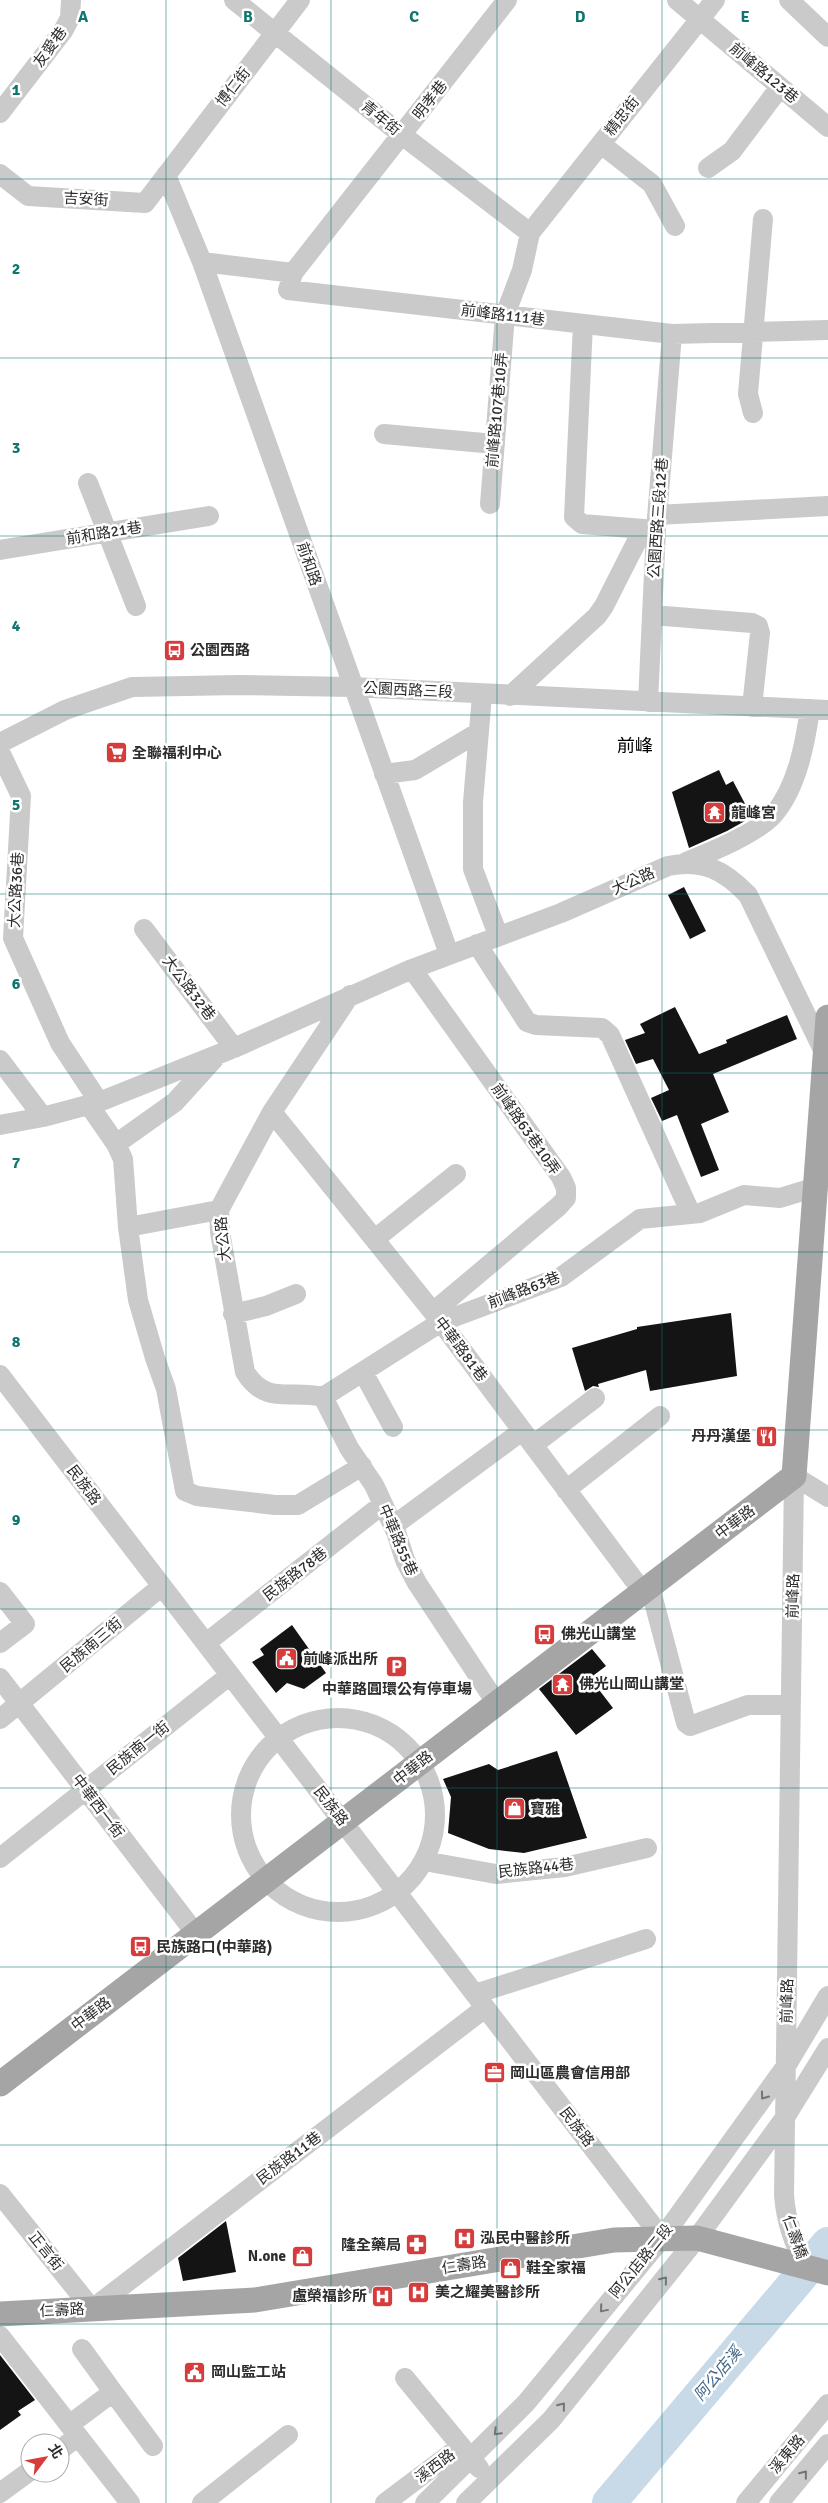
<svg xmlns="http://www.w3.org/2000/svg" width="828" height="2503" viewBox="0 0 828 2503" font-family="Signika,'Noto Sans TC',sans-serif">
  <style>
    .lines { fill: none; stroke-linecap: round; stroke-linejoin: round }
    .river { stroke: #c8d9e8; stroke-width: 34 }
    .building { fill: #141414 }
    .minor { stroke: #cacaca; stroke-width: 20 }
    .major { stroke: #a5a5a5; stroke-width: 25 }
    .oneway { stroke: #747474 }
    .grid { fill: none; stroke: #0f766e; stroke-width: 1; stroke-opacity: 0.55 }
    .labels { text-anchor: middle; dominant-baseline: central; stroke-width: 5; stroke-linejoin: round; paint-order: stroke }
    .street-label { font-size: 15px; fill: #2d2d2d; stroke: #fff }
    .poi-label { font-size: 15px; font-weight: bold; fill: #2d2d2d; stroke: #fff; text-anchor: start }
    .water-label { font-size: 16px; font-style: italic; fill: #426888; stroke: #fff }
    .quarter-label { font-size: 18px; fill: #000; stroke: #fff }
    .grid-label { font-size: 16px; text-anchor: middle; font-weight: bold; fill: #0f766e; stroke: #fff; stroke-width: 5; stroke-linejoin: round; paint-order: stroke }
  </style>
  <rect width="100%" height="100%" fill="#fff"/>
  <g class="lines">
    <path class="river" d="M609,2503L828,2244"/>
  </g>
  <path class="building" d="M719,770L726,785L733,781L752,817L727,831L689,848L672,792Z
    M684,887L706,931L690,939L668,895Z
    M675,1007L699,1054L727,1043L726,1040L787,1015L797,1039L713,1074L729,1112L701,1124L719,1170L701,1177L677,1115L662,1121L651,1098L669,1090L653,1059L636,1064L625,1040L645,1033L640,1024Z
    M731,1313L737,1376L650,1391L646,1370L598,1384L599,1387L593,1386L585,1391L572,1348L637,1329V1327Z
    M292,1625L326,1673L304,1689L287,1683L276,1693L252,1662L264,1655L260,1649Z
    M592,1649L606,1666L590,1678L613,1708L576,1735L539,1689Z
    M557,1751L587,1838L524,1853L489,1849L448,1833L451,1797L443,1779L489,1764L498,1770Z
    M226,2221L236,2272L183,2281L178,2258Z
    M0,2355L35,2400L18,2411L21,2415L0,2430Z"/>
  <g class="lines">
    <path class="minor" d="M234,0L402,135L530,233
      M677,0L828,127
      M789,0L828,37
      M0,113L63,31L70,18L71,0
      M601,144L652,184L675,226
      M708,168L732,151L780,87
      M0,174L28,196L145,203L300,0
      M166,175L202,262L449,954
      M202,262L293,273L288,290L672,334L828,330
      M293,273L507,0
      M583,324L574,517L582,524L656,530
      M753,413L748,394L763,219
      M384,434L495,444
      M88,483L136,606
      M490,504L505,315L522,270L530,233L715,0
      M657,515L828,506
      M0,550L209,516
      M652,615L752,623L758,626L760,633L752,707
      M482,695L473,802V869L498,935
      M510,696L597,616L604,606L643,529
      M648,702L656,530L672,334
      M0,743L65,710L132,687L240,685L352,687L828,710
      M0,752L21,796L13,938L60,1043L99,1102
      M384,774L415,770L479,732
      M686,862C711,852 756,834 774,814C797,787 805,744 810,709
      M144,929L234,1048
      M477,944L527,1022L536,1025L602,1028L610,1035L691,1214
      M412,969L561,1177L566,1188V1198L559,1206L433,1312
      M0,1060L43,1117
      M89,1105L116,1144L123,1159L128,1227L138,1300L155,1358L166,1389L185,1491L197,1496L275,1505H298L362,1466
      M272,1112L441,1322L643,1592
      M0,1125L43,1117L99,1102L234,1048L412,969L561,913L668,866C703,859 724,870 748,895L825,1054
      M116,1144L175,1102L214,1059
      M128,1227L219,1210
      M375,1239L456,1174
      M233,1314L266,1306L296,1294
      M363,1372L393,1427
      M0,1375L662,2238
      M323,1397L441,1322L561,1277L640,1219L700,1213L744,1195L780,1198L816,1187
      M323,1397C290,1389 266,1406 245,1372L220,1232L219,1210L272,1112L350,995
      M323,1397L349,1448L374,1485L396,1532L405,1560L417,1583L497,1704
      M533,1445L595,1398
      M794,1476L784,2195C786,2222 794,2243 806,2267
      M794,1476L828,1497
      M566,1490L660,1416
      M393,1526L522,1431
      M650,1587L686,1723L690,1726L748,1705H791
      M0,1592L25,1624L0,1643
      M206,1643L383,1504
      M0,1678L196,1934
      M241 1815a97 97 0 1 1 194 0a97 97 0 1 1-194 0Z
      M0,1719L162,1586
      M0,1858L230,1675
      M424,1861L496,1874L565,1867L647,1848
      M475,1994L646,1939
      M0,2194L92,2309L485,2008
      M0,2336L130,2503
      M82,2349L113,2392
      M405,2378L479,2468
      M69,2425L113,2392L153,2446
      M60,2450L78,2436
      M0,2493L30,2471
      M202,2503L288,2435
      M385,2503L461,2446
      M425,2503L526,2403L662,2238L786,2066L828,1996
      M466,2503L551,2420L697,2238L784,2119L828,2048
      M746,2503L828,2404
      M779,2503L828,2444"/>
    <path class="major" d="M0,2084L794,1476L828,1017
      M0,2314L255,2300L614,2240L697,2238L828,2273"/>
  </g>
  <defs><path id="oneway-chevron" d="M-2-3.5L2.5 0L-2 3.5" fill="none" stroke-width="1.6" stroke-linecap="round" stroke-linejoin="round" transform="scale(1.25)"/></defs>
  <g class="oneway">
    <use href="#oneway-chevron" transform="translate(764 2096) rotate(126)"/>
    <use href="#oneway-chevron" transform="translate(664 2280) rotate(-51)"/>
    <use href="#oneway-chevron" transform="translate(603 2309) rotate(130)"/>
    <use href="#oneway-chevron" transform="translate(562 2406) rotate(-51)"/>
    <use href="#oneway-chevron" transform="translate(497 2432) rotate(134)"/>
    <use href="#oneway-chevron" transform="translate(804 2474) rotate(-51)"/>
  </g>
  <path class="grid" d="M166,0V2503M331,0V2503M497,0V2503M662,0V2503M0,179H828M0,358H828M0,536H828M0,715H828M0,894H828M0,1073H828M0,1252H828M0,1430H828M0,1609H828M0,1788H828M0,1967H828M0,2145H828M0,2324H828"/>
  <defs>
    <symbol id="bus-square" viewBox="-11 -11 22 22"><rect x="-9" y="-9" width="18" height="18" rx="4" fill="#d63c3c" stroke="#fff"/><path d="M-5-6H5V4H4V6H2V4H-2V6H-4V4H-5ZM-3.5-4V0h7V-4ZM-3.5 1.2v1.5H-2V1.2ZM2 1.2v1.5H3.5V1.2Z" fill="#fff"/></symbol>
    <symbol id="supermarket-square" viewBox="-11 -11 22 22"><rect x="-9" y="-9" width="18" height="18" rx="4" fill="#d63c3c" stroke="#fff"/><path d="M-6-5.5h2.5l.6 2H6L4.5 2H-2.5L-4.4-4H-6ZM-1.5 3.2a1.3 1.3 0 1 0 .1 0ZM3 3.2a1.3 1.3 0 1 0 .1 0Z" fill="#fff"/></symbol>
    <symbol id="temple-square" viewBox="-11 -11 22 22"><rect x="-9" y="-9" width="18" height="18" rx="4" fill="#d63c3c" stroke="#fff"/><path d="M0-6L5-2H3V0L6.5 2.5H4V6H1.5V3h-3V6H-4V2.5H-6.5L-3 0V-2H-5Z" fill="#fff"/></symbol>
    <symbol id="restaurant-square" viewBox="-11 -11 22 22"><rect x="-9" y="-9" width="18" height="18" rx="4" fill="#d63c3c" stroke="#fff"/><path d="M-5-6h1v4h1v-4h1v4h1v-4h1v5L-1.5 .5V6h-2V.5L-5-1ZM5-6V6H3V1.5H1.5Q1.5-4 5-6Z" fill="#fff"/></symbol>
    <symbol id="civic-square" viewBox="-11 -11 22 22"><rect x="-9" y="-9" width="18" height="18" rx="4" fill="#d63c3c" stroke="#fff"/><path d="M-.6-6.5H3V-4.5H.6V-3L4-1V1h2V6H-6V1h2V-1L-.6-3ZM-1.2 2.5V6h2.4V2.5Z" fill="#fff"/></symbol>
    <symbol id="parking-square" viewBox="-11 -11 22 22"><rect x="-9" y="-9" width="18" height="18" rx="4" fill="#d63c3c" stroke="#fff"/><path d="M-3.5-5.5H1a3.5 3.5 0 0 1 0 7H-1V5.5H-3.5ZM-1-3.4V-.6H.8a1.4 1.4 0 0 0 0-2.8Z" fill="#fff"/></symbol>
    <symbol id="shop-square" viewBox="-11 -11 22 22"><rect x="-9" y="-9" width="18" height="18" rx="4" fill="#d63c3c" stroke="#fff"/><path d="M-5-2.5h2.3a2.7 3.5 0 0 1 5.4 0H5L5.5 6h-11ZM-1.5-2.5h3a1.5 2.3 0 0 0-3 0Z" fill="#fff"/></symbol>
    <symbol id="office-square" viewBox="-11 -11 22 22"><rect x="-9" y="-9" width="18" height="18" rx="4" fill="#d63c3c" stroke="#fff"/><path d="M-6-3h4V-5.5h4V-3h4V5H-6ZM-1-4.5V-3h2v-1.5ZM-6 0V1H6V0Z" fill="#fff"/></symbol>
    <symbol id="hospital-square" viewBox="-11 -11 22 22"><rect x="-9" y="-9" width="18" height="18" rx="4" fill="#d63c3c" stroke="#fff"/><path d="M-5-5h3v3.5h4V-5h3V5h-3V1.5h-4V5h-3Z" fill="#fff"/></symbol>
    <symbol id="pharmacy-square" viewBox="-11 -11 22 22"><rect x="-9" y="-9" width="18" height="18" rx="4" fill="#d63c3c" stroke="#fff"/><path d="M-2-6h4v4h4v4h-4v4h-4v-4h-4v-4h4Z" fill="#fff"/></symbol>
  </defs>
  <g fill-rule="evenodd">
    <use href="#bus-square" x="162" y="638" width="25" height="25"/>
    <use href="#supermarket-square" x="104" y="740" width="25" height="25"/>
    <use href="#temple-square" x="702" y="800" width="25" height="25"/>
    <use href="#restaurant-square" x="754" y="1424" width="25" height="25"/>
    <use href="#bus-square" x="532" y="1622" width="25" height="25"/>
    <use href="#civic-square" x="274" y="1646" width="25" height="25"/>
    <use href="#parking-square" x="384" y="1654" width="25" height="25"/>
    <use href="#temple-square" x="550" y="1672" width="25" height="25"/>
    <use href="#shop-square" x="502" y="1796" width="25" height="25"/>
    <use href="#bus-square" x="128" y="1934" width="25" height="25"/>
    <use href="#office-square" x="482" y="2060" width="25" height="25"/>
    <use href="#hospital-square" x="452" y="2226" width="25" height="25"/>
    <use href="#pharmacy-square" x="404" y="2232" width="25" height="25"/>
    <use href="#shop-square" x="290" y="2244" width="25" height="25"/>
    <use href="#shop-square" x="498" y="2256" width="25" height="25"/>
    <use href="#hospital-square" x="406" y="2280" width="25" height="25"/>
    <use href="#hospital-square" x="370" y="2284" width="25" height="25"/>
    <use href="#civic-square" x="182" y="2360" width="25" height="25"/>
  </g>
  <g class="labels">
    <g class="street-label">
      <text transform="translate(50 47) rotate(-54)">友愛巷</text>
      <text transform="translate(764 73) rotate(40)">前峰路123巷</text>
      <text transform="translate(233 87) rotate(-52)">博仁街</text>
      <text transform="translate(430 100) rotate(-52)">明孝巷</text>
      <text transform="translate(622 116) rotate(-52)">精忠街</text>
      <text transform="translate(381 118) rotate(39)">青年街</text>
      <text transform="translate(86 199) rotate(3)">吉安街</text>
      <text transform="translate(503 315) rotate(7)">前峰路111巷</text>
      <text transform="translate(497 410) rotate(-85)">前峰路107巷10弄</text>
      <text transform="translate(658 518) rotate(-86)">公園西路三段12巷</text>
      <text transform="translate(104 533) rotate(-9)">前和路21巷</text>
      <text transform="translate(309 564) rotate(71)">前和路</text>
      <text transform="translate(408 690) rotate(3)">公園西路三段</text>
      <text transform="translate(633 881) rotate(-24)">大公路</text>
      <text transform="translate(16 890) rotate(-87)">大公路36巷</text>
      <text transform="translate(189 988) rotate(53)">大公路32巷</text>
      <text transform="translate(526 1129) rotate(55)">前峰路63巷10弄</text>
      <text transform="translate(223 1239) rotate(-96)">大公路</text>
      <text transform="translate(524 1290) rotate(-21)">前峰路63巷</text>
      <text transform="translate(461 1349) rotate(53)">中華路81巷</text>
      <text transform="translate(84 1485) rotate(53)">民族路</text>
      <text transform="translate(735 1522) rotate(-37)">中華路</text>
      <text transform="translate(398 1540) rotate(67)">中華路55巷</text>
      <text transform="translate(295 1574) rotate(-38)">民族路78巷</text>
      <text transform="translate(793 1596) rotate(-89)">前峰路</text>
      <text transform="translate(91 1645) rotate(-40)">民族南三街</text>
      <text transform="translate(138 1748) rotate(-39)">民族南一街</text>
      <text transform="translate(413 1768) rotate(-38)">中華路</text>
      <text transform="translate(98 1806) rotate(53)">中華西一街</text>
      <text transform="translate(331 1806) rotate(52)">民族路</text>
      <text transform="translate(536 1868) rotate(-6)">民族路44巷</text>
      <text transform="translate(787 2001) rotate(-89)">前峰路</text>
      <text transform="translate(91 2014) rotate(-37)">中華路</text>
      <text transform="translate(577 2127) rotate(52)">民族路</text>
      <text transform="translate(289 2158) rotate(-37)">民族路11巷</text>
      <text transform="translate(795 2237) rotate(70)">仁壽橋</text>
      <text transform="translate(46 2251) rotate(51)">正言街</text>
      <text transform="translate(641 2261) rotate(-51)">阿公店路二段</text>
      <text transform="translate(464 2265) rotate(-9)">仁壽路</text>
      <text transform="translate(62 2310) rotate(-3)">仁壽路</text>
      <text transform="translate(787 2454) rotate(-50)">溪東路</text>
      <text transform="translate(435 2466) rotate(-37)">溪西路</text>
    </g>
    <g class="poi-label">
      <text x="190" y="650">公園西路</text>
      <text x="132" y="753">全聯福利中心</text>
      <text x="731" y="813">龍峰宮</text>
      <text x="751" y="1436" text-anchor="end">丹丹漢堡</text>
      <text x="561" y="1634">佛光山講堂</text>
      <text x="303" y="1659">前峰派出所</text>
      <text x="579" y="1684">佛光山岡山講堂</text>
      <text x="397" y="1689" text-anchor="middle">中華路圓環公有停車場</text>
      <text x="530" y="1809">寶雅</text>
      <text x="156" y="1947">民族路口(中華路)</text>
      <text x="510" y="2073">岡山區農會信用部</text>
      <text x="480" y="2238">泓民中醫診所</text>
      <text x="401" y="2245" text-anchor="end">隆全藥局</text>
      <text x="286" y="2256" text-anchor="end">N.one</text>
      <text x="526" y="2268">鞋全家福</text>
      <text x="435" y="2292">美之耀美醫診所</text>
      <text x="367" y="2296" text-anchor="end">盧榮福診所</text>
      <text x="211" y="2372">岡山監工站</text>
    </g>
    <g class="water-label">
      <text transform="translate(718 2374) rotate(-50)">阿公店溪</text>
    </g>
    <g class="quarter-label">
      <text x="635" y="746">前峰</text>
    </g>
  </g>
  <g class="grid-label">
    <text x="83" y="22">A</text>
    <text x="248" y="22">B</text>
    <text x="414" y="22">C</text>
    <text x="580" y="22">D</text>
    <text x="745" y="22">E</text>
    <text x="16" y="95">1</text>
    <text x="16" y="274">2</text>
    <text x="16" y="453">3</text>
    <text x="16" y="631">4</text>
    <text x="16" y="810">5</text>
    <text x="16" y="989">6</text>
    <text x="16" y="1168">7</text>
    <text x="16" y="1347">8</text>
    <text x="16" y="1525">9</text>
  </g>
  <g transform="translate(45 2458) rotate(58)"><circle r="24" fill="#ffffff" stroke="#ababab"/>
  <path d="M0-4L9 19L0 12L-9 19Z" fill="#d63c3c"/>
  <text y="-8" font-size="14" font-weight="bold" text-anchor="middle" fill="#2d2d2d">北</text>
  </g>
</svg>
